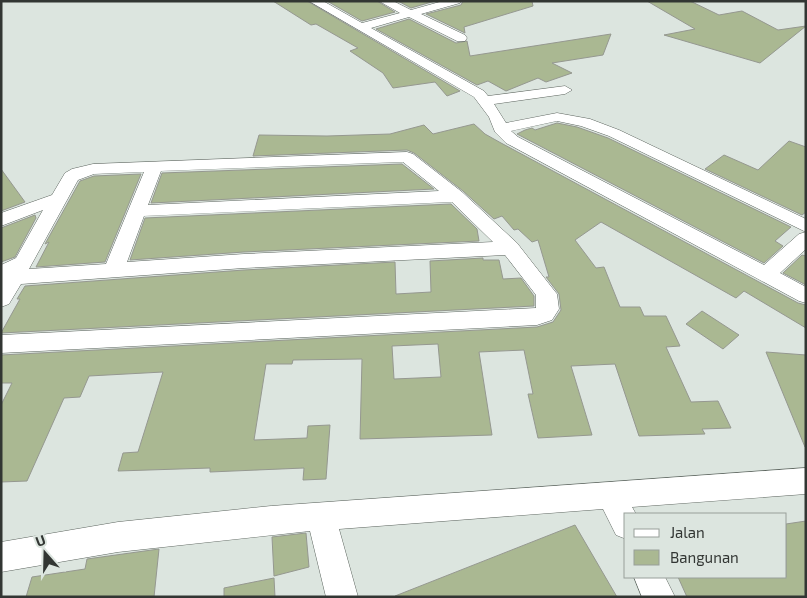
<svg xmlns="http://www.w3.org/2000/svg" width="807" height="598" viewBox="0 0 807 598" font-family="'Exo 2',sans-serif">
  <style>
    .building { fill: #aab892; stroke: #959890; fill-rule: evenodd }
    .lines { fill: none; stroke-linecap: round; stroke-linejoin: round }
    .street-casing { stroke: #5d655f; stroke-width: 1 }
    .street { fill: #fff; fill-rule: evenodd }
  </style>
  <rect width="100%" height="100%" fill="#dce5df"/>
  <path class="building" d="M273,1H307L460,91L447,96L435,82L393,88L383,73L350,51L358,48L316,24L311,25Z
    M327,1H377L395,12L362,21Z
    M398,1H435L411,8Z
    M463,1H532L533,6L464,27L465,33L426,14L461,5Z
    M647,1H690L719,15L742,11L778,30L806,26L760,63L664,35L695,29Z
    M409,19L456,43L467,41L470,56L611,34L603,55L552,63L572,73L546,82L538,78L506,91L488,81L477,85L376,29Z
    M557,123L577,127L608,138L791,227L775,241L783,246L764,263L517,134L525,130L532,128L535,130Z
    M474,124L485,134L501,143L798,303L806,305V328L744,291L736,298L601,222L575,240L596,268L604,267L620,307H640L644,316H666L680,346L666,347L691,402L718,401L731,428L702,429L705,434L639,436L615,364L571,366L592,435L538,438L528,394H533L524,350L479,352L492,435L360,439L362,359L293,360L292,364H266L254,440L307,438L308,426L330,425L326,479L303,480L304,468L210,472V468L118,471L123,453L138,452L163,372L89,376L80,397L64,398L27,481L1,482V405L12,383H1V355L537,327L553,322L561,310L559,294L546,277H549L538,240L532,242L518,229L514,230L502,216L494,219L463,191L414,153L407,150L253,156L259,135L327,136L390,134L424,125L433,134ZM438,344L441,377L394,379L392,346Z
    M789,141L806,147V212L802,215L705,169L724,155L758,170Z
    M402,164L434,189L151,203L162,173Z
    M1,169L25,202L1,211Z
    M141,174L105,262L36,267L49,242L45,244L80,181L94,176Z
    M451,204L477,229L479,241L244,252L130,260L145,218Z
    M35,215L36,218L15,257L1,262V228Z
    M802,255L806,256V285L783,273Z
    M483,258V260H499L503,279L521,278L534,296V306L1,333L20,299H17L25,286L244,270L395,262L396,294L431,292L430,261Z
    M702,311L739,335L723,349L686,324Z
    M766,352L806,355V447H805Z
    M806,521V597H687L678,577H786V524Z
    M575,525L617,597H395V596Z
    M306,533L309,567L274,576L272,537Z
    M159,549L154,597H26L32,577L85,569L87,559Z
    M274,578L275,597H224V588Z"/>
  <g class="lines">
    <defs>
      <path id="street" d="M309,1H323L362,23L400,13L379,1H393L411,10L443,1H461L460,3L421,14L465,35L467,38L465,41H457L409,17L371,28L484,91L488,96L565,86L572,90L565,94L494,104L506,123L557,113L590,119L619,130L806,219V249L780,273L806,287V303L799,301L506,143L495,132L489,117L474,97ZM557,121L581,126L609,136L806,232L799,234L764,265L518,137L511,131Z
        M407,152L413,154L462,192L517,243L553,289L557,294L559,309L552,320L537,325L1,353V335L536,308V295L505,255L244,268L21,284L9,304L1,307V265L16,258L43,210L1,226V213L52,195L65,173L72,169L93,164ZM403,162L439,191L148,205L161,171ZM144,172L106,264L29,269L78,180L94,174ZM452,202L493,242L244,254L127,262L144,216Z
        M806,468V494L632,507L636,514H626V539L616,535L603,509L339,529L358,597H326L310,531L118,552L1,572V542L118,522L271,506Z
        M634,577H665L675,597H642Z"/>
    </defs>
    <use href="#street" class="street-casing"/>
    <use href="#street" class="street"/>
  </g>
  <rect width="807" height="598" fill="none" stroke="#323633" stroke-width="5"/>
  <rect x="624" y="513" width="162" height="65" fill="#dce5df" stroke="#989f9a"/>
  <rect x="634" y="529" width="25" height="8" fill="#ffffff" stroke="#989f9a"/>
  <text x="670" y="538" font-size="15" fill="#323633">Jalan</text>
  <rect x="634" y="550" width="25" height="15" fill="#aab892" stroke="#989f9a"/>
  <text x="670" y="563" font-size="15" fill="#323633">Bangunan</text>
  <g transform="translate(45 553) rotate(340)" stroke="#dce5df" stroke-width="4" paint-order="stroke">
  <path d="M0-4L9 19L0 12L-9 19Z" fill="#323633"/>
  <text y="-8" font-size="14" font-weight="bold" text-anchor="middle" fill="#323633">U</text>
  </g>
</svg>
